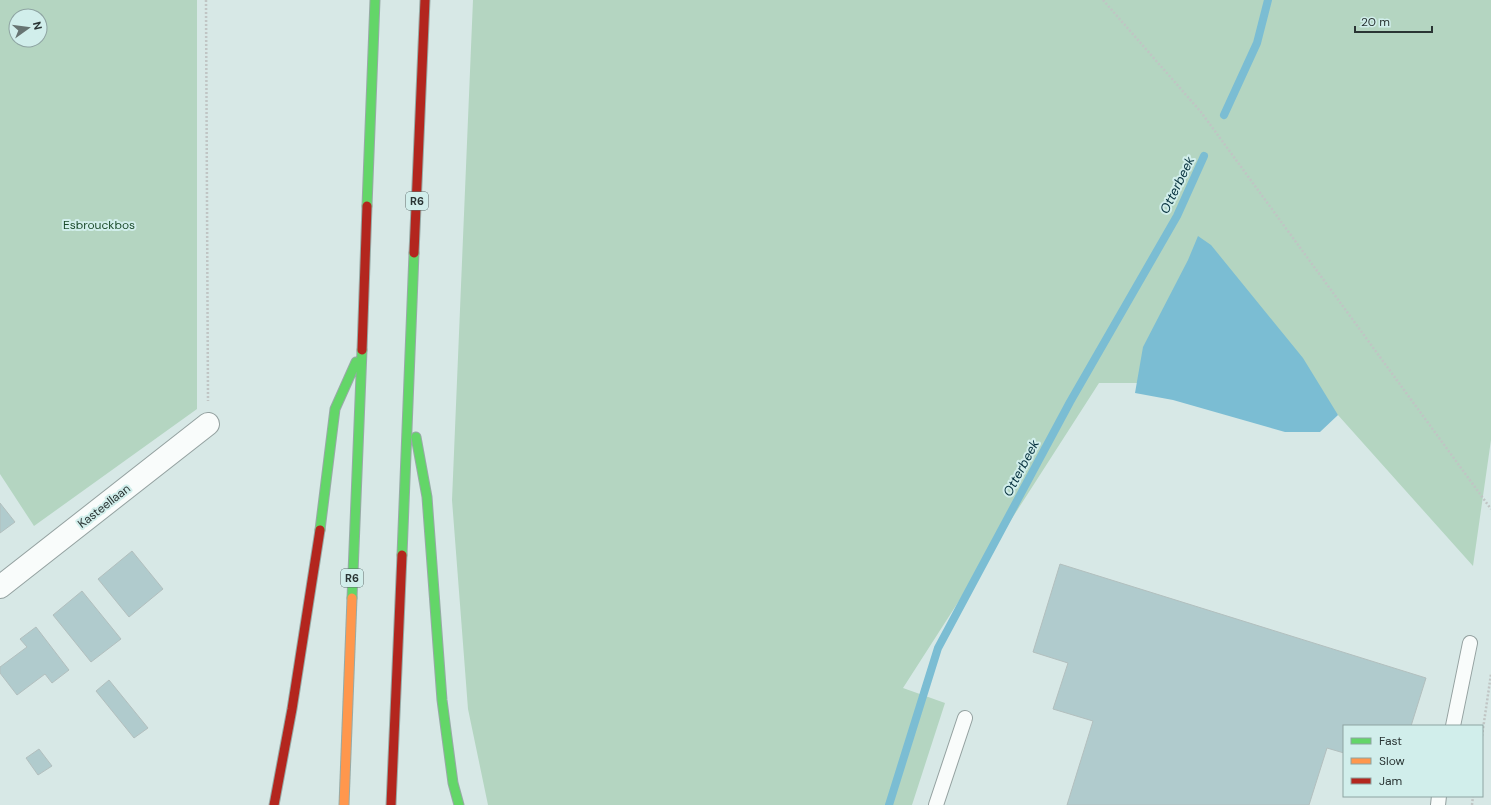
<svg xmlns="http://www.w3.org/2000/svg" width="1491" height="805" viewBox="0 0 1491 805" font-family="'DM Sans',sans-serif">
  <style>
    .green { fill: #b4d5c1; fill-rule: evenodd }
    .water { fill: #7bbdd3 }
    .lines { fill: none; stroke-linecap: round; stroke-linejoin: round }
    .stream { stroke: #7bbdd3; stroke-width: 8 }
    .building { fill: #b0cbcd; stroke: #b2bfbe }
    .lane-casing { stroke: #94a1a0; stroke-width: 16 }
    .street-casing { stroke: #94a1a0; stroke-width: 24 }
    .fast-casing { stroke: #97aaa6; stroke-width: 11 }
    .slow-casing { stroke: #97aaa6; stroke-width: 11 }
    .jam-casing { stroke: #97aaa6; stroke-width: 11 }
    .path { stroke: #c0c5c4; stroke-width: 2.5; stroke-dasharray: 2 2; stroke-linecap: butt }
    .lane { stroke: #f9fcfb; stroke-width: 14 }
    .street { stroke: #f9fcfb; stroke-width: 22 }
    .fast { stroke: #63d668; stroke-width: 9 }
    .slow { stroke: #ff974d; stroke-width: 9 }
    .jam { stroke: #b3261e; stroke-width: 9 }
    .labels { text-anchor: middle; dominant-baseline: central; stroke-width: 4; stroke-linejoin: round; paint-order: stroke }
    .shield { fill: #d1eeeb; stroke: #5c6c6b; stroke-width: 1 }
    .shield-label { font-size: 11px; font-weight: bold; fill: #2a3534 }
    .park-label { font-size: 12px; fill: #1c4c2c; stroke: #d1eeeb }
    .street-label { font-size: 12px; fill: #2a3534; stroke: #d1eeeb }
    .water-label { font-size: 13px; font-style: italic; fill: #042f3c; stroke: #d1eeeb }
  </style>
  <rect width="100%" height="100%" fill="#d7e8e6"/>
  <path class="green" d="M0,0H197V409L34,526L0,474ZM16,16H40V40H16Z
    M473,0H1491V440L1473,566L1210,272L1144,383H1099L903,688L945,703L912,805H488L468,709L452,500Z"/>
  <path class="water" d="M1198,236L1211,245L1303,358L1338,415L1320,432H1285L1173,400L1135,393L1143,347L1188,260Z"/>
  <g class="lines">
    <path class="stream" d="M1224,115L1257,43L1268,0
      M889,805L938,648L1070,402L1177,216L1204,156"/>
  </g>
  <path class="building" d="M0,503L15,522L0,533Z
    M132,551L163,589L129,617L98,579Z
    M1060,564L1426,678L1411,726H1344V753L1327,748L1309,805H1067L1093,721L1053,709L1068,663L1033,652Z
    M82,591L121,639L91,662L53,615Z
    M36,627L69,670L52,683L45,674L17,695L0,673V667L27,647L20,639Z
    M109,680L148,728L134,738L96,691Z
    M39,749L52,766L38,775L26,758Z"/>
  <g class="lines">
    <defs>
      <path id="lane" d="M1453,726L1470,643
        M936,805L965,718
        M1438,805L1439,796"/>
      <path id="street" d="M0,587L208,424"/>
      <path id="fast" d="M367,206L375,0
        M416,437L427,497L442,700L453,783L459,805
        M320,530L335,409L356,362
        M402,555L414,253
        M352,598L362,350"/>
      <path id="slow" d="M344,805L352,598"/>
      <path id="jam" d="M414,253L425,0
        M362,350L367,206
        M274,805L292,709L320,530
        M391,805L402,555"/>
    </defs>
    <use href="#lane" class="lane-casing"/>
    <use href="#street" class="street-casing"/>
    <use href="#fast" class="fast-casing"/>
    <use href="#slow" class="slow-casing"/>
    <use href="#jam" class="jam-casing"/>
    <path class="path" d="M206,0L208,401
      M1103,0L1201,112L1491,509
      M1482,736L1491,674
      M1472,805L1473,796"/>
    <use href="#lane" class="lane"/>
    <use href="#street" class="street"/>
    <use href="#fast" class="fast"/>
    <use href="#slow" class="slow"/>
    <use href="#jam" class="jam"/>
  </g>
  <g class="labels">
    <g class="shield">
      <rect x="406" y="192" width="22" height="18" rx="3"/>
      <rect x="341" y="569" width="22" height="18" rx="3"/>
    </g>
    <g class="shield-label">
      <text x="417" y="201">R6</text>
      <text x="352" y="578">R6</text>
    </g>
    <g class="park-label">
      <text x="99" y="225">Esbrouckbos</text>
    </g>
    <g class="street-label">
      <text transform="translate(104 506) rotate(-38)">Kasteellaan</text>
    </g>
    <g class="water-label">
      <text transform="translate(1177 185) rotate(-64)">Otterbeek</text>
      <text transform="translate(1021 468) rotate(-62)">Otterbeek</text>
    </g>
  </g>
  <rect x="1343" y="725" width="140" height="72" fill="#d1eeeb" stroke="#8ea4a2"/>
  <rect x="1351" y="738" width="20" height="6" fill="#63d668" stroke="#8ea4a2"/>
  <text x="1379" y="745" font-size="12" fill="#2a3534">Fast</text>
  <rect x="1351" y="758" width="20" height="6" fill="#ff974d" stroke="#8ea4a2"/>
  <text x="1379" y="765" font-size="12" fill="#2a3534">Slow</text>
  <rect x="1351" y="778" width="20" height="6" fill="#b3261e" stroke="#8ea4a2"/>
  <text x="1379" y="785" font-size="12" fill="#2a3534">Jam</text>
  <g transform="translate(28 28) rotate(76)"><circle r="19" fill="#d1eeeb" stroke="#8ea4a2"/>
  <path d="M0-3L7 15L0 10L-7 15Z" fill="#677472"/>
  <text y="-6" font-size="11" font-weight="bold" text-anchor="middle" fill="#2a3534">N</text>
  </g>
  <path d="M1355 26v6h77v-6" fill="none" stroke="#2a3534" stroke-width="2"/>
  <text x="1361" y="26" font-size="12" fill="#2a3534" stroke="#d1eeeb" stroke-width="3" paint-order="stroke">20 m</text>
</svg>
